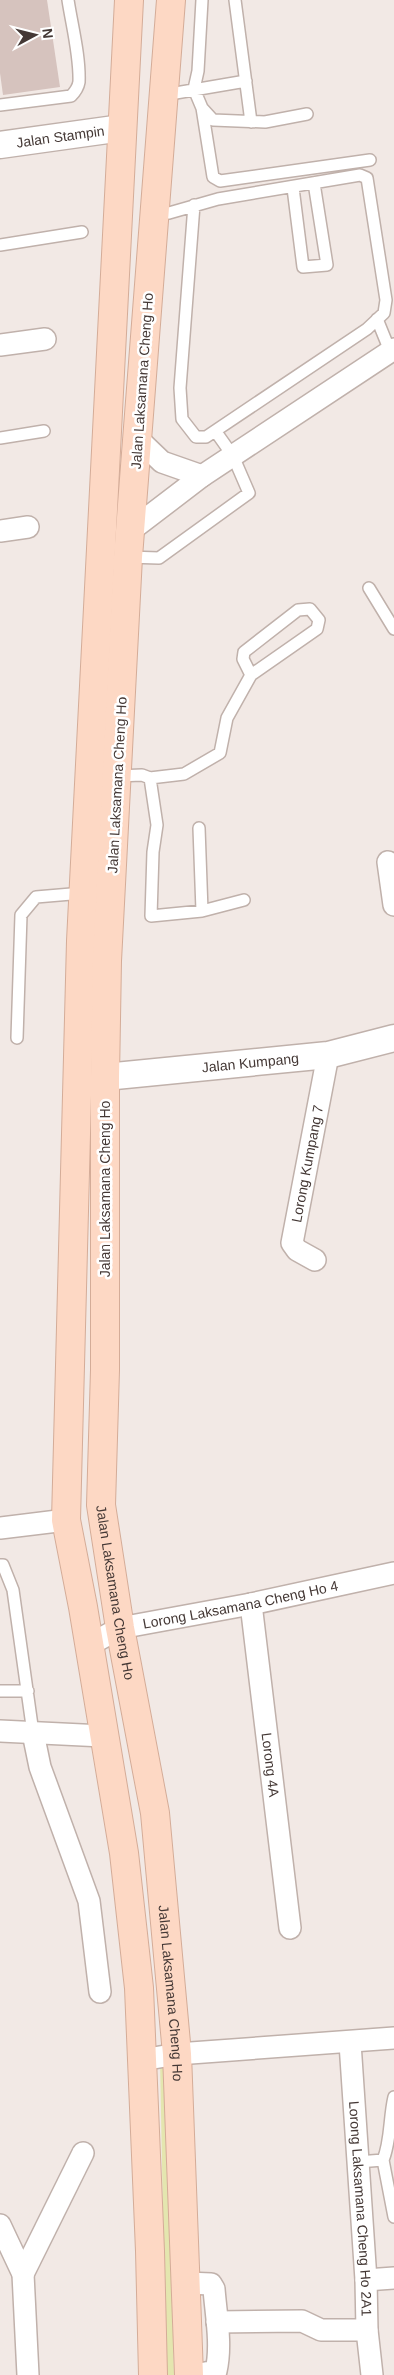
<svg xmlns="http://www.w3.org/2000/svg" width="394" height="2375" viewBox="0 0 394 2375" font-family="Helvetica,sans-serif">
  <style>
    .green { fill: #e4e6af }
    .building { fill: #d6c3be }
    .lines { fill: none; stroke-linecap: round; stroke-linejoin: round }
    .service-casing { stroke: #c0b1ab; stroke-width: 14 }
    .minor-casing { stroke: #c0b1ab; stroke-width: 24 }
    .tertiary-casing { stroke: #c0b1ab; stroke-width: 29 }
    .secondary-casing { stroke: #d4ac98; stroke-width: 30 }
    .service { stroke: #fff; stroke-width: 11 }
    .minor { stroke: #fff; stroke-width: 21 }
    .tertiary { stroke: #fff; stroke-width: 26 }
    .secondary { stroke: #fdd8c4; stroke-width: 28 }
    .labels { text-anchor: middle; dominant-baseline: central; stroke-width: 5; stroke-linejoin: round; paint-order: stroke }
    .street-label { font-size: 14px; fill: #443835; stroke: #fff }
  </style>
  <rect width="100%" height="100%" fill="#f2e9e5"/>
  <path class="green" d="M160,2060L167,2061L174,2375H166Z"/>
  <path class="building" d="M0,0H47L60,87L3,95L0,73Z"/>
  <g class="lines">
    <defs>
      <path id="service" d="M202,0L198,71L194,89L202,108L213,120L265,122L307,114
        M235,0L251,122
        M164,95L246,81
        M0,105L71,96C75,92 78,88 79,82C80,56 72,26 68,0
        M202,108L213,177L220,181L370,160
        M293,188L303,267L327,265L314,183
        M154,214L169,213L218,199L360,175L367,178L386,300L384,313L367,329L206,437H196L182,419L180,388L194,205
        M0,245L82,232
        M377,319L390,351
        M0,438L44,431
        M128,557L159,558L249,493L233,456L216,432
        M369,588L394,629
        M117,776L142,775L150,778L157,825L153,852L151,916L202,911L244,900
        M150,778L184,774L220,753L227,718L251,675L317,629L319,620L310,609L298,610L244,652L243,659L251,675
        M199,828L202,911
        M17,1038L21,915L36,897L83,893
        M0,1565H3L13,1590L33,1733
        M0,1691H28
        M383,2160L394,2217
        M358,2162L383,2160C391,2141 389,2118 394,2097"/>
      <g id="minor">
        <path d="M0,345L45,339"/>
        <path d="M138,439L162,462L202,476"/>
        <path d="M0,531L28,527"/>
        <path d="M130,531L202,476L394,349"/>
        <path d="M388,862L394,905"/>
        <path id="s1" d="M315,1260L297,1250L292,1243L328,1055"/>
        <path d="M0,1528L66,1520"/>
        <path id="s2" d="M251,1604L290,1928"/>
        <path id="s3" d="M89,1645L120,1628L251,1604L394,1573"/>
        <path d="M0,1731L103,1736"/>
        <path d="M33,1733L40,1767L89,1901L100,1992"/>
        <path id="s4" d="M350,2043L366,2280L367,2330L372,2375"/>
        <path d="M142,2060L177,2054L394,2038"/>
        <path d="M0,2225L23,2274L28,2375"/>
        <path d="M23,2274L83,2153"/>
        <path d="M366,2280L394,2278"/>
        <path d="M187,2283L211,2284L214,2289C216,2315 222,2345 216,2371L194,2375"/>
        <path d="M217,2322L302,2321L321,2330H367"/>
      </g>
      <g id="tertiary">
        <path id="s5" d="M0,145L122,128"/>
        <path id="s6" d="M105,1077L328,1055L394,1038"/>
      </g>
      <g id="secondary">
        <path d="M129,0L81,941L66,1520L83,1607L124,1853L139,1988L150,2251L153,2375"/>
        <path id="s7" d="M171,0L128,557L107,961L105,1077V1370L101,1505L120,1628L155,1813L177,2054L189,2375"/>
      </g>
    </defs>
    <use href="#service" class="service-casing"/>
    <use href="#minor" class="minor-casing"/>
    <use href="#tertiary" class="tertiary-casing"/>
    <use href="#secondary" class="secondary-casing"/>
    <use href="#service" class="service"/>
    <use href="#minor" class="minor"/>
    <use href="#tertiary" class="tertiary"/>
    <use href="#secondary" class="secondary"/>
  </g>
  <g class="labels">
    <g class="street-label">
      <text stroke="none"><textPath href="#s5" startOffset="61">Jalan Stampin</textPath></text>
      <text transform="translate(142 381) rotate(-86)">Jalan Laksamana Cheng Ho</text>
      <text transform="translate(117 785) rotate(-87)">Jalan Laksamana Cheng Ho</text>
      <text stroke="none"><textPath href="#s6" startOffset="146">Jalan Kumpang</textPath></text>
      <text stroke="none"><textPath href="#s1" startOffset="110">Lorong Kumpang 7</textPath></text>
      <text transform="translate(105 1189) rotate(-90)">Jalan Laksamana Cheng Ho</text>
      <text stroke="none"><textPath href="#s7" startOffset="1596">Jalan Laksamana Cheng Ho</textPath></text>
      <text stroke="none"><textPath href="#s3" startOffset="158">Lorong Laksamana Cheng Ho 4</textPath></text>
      <text stroke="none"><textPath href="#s2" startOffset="162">Lorong 4A</textPath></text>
      <text stroke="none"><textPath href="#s7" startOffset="2001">Jalan Laksamana Cheng Ho</textPath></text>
      <text stroke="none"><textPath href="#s4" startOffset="166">Lorong Laksamana Cheng Ho 2A1</textPath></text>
    </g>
  </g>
  <g transform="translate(35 35) rotate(83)" stroke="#ffffff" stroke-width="4" paint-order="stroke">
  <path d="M0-4L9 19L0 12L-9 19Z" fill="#443835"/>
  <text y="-8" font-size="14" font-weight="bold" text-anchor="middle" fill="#443835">N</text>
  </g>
</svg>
